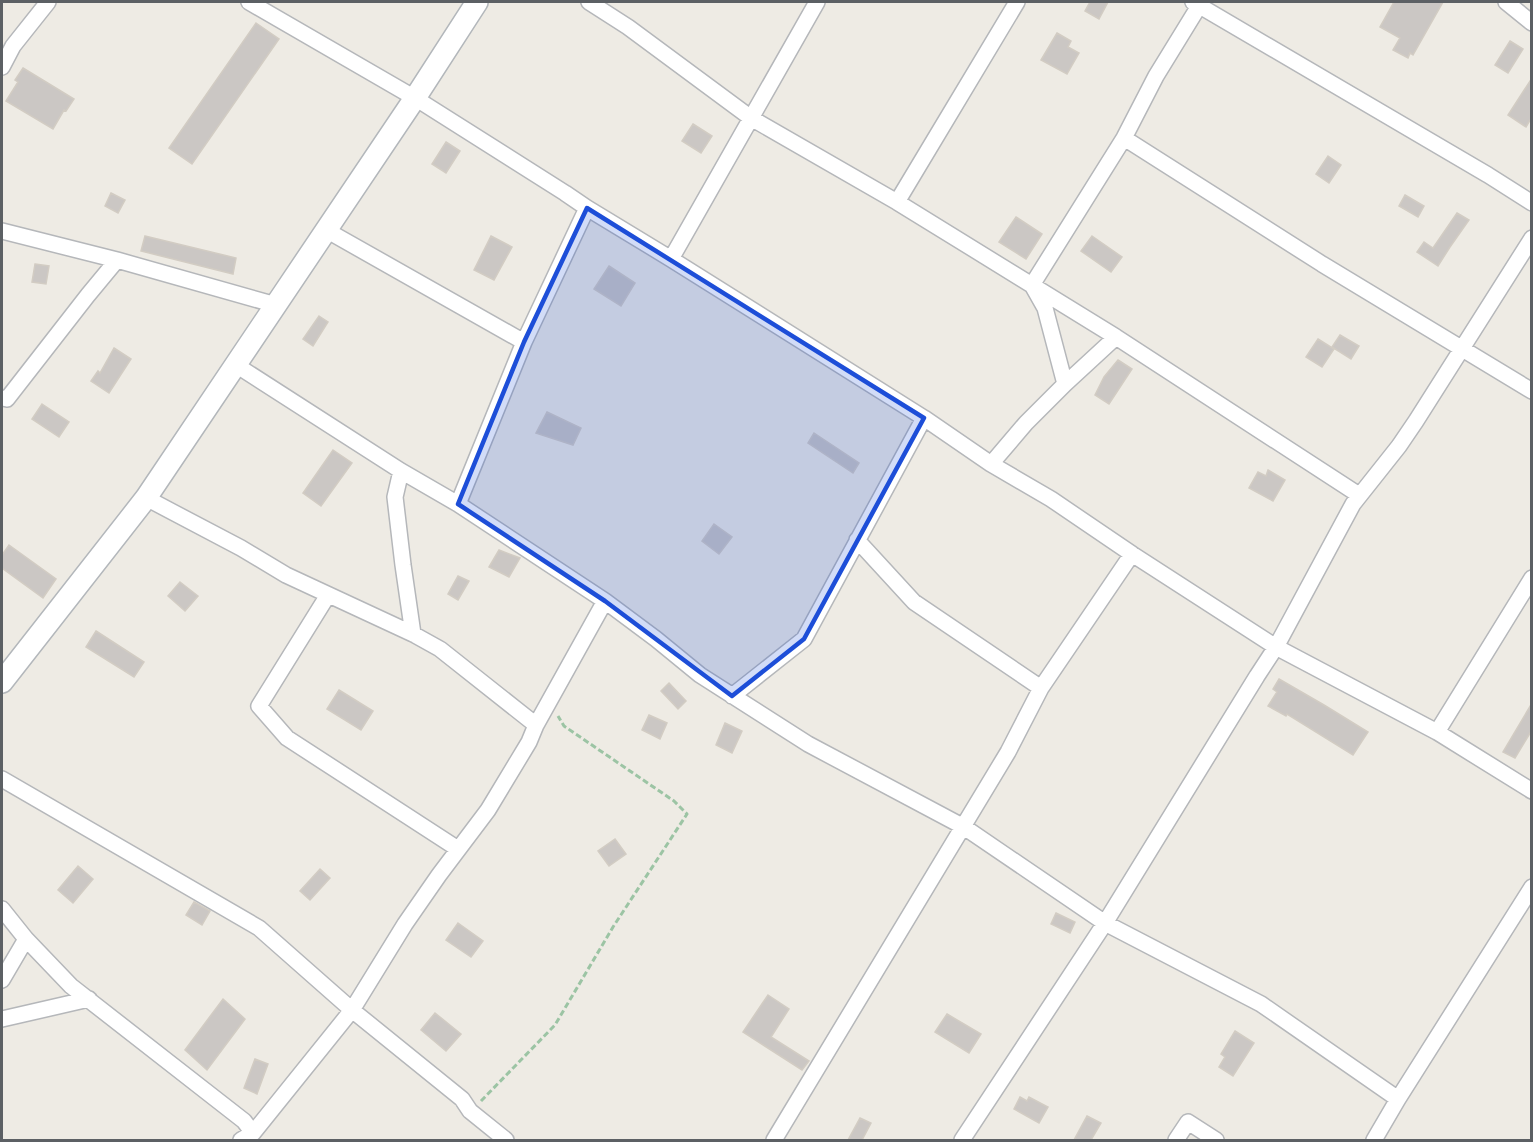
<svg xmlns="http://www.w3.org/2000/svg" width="1533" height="1142" viewBox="0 0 1533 1142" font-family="Manrope,sans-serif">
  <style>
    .building { fill: #cbc7c4; stroke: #d2ccc3; stroke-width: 1.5 }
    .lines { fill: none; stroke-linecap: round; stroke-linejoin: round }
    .street-casing { stroke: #b5b7ba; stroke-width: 18 }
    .secondary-casing { stroke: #b3b7bb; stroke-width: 24 }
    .path { stroke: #9cc4a4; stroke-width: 3; stroke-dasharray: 6 3; stroke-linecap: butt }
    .street { stroke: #fff; stroke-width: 15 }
    .secondary { stroke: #fff; stroke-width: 21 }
    .marked { fill: #1d4ed8; fill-opacity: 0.2; stroke: #1d4ed8; stroke-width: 4.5; stroke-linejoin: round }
  </style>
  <rect width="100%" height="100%" fill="#eeebe4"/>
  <path class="building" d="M1090,2H1108L1099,19L1085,11Z
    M1394,2H1443L1413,55L1410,53L1408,58L1393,50L1400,38L1380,27Z
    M256,23L279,39L192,164L169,148Z
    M1057,33L1071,41L1068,47L1079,53L1067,74L1041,60Z
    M1510,41L1523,49L1508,73L1495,65Z
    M23,68L74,99L66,111L64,110L53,129L6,101L18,82L15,80Z
    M1532,78V117L1526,127L1508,115Z
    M693,124L712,136L701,153L682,141Z
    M446,142L460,151L446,173L432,164Z
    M1328,156L1341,165L1329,183L1316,174Z
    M111,193L125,200L118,213L105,206Z
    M1405,195L1424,206L1418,217L1399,206Z
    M1457,213L1469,220L1450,247L1438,266L1417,252L1424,242L1433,248Z
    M1016,217L1042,234L1026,259L999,242Z
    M145,236L236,258L233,274L141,251Z
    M491,236L512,247L494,280L474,270Z
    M1092,236L1122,257L1111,272L1081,251Z
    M35,264L49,266L46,284L32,282Z
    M609,266L635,283L621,306L594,289Z
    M319,316L328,322L313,346L303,339Z
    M1340,335L1359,346L1351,359L1332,347Z
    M1318,339L1334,349L1322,367L1306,357Z
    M114,348L131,359L109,393L91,381L98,371L100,373Z
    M1118,360L1132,369L1109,404L1095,395L1104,377Z
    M42,404L69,422L59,437L32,419Z
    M547,412L581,428L573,445L536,433Z
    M814,433L859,463L853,473L808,443Z
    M333,450L352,463L321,506L303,493Z
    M1268,470L1285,480L1273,501L1249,488L1258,472L1266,476Z
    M714,524L732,537L719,554L702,541Z
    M9,545L56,579L43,598L2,568V555Z
    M499,550L520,558L509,577L489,567Z
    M458,576L469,581L458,600L448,594Z
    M180,582L198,596L185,611L168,596Z
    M96,631L144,662L134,677L86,647Z
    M1279,679L1324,705L1368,732L1353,755L1287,714L1286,716L1268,706L1277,692L1273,689Z
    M669,683L686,701L678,709L661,691Z
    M339,690L373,711L361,730L327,709Z
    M1532,703V730L1515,758L1503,752Z
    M649,715L667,723L660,739L642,730Z
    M725,723L742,731L732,753L716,745Z
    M615,839L626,854L609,866L598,851Z
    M78,866L93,879L73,903L58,890Z
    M320,869L330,878L310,900L300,891Z
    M194,902L210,911L202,925L186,915Z
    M1056,913L1075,922L1070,933L1051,924Z
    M458,923L483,941L471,957L446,940Z
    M768,995L789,1009L771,1037L809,1061L802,1070L743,1032Z
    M223,999L245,1019L207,1070L185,1050Z
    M435,1013L461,1034L446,1051L421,1030Z
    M947,1014L981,1034L969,1053L935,1032Z
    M1235,1031L1254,1043L1233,1076L1219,1067L1225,1057L1221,1054Z
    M255,1059L268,1064L257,1094L244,1088Z
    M1020,1097L1027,1101L1029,1097L1048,1107L1039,1123L1014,1109Z
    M1087,1116L1101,1123L1091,1140H1074Z
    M860,1118L871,1123L862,1140H848Z"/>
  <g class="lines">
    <defs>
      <path id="street" d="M249,2L415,98L565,193L587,208L671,259L924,418L991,464L1051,499L1132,554L1276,647L1437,732L1532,791
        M589,2L628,27L751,118L897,202L1116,337
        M1193,2L1488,175L1532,203
        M1506,2L1532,23
        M2,67L13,46L48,2
        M1124,138L1322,264L1532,391
        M897,202L1017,2
        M326,230L524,342L587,208
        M2,231L117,260L276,305
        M671,259L817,2
        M236,365L401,471L458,504L524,342
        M1065,384L1116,337L1359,495
        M2,398L7,399L88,295L117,260
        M991,464L1026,423L1065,384L1045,308L1032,285L1124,138L1156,76L1199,6
        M401,471L395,497L403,565L413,634
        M146,498L241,548L286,575L413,634L440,649L536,725
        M857,540L914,602L1041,688
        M328,595L259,706L287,738L458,849
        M605,601L656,639L700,675L808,744L964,827L1105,923L1261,1004L1398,1099
        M732,696L804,639L924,418
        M1437,732L1532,578
        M2,779L259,928L352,1010L462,1099L470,1111L506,1140
        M2,909L26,939L71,986L244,1121L253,1133
        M2,980L26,939
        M2,1019L89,999
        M241,1140L253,1133L352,1010L405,924L439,875L488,810L529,742L536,725L605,601L458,504
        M774,1140L1008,752L1041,688L1132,554
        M962,1140L1105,923L1257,676L1276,647L1353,504L1399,446L1416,421L1532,238
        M1176,1140L1188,1122L1216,1140
        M1374,1140L1398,1099L1532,887"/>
      <path id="secondary" d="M2,682L146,498L415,98L477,2"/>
    </defs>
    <use href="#street" class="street-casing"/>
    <use href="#secondary" class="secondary-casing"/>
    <path class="path" d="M481,1101L555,1025L613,927L687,814L674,801L564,726L558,716"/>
    <use href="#street" class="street"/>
    <use href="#secondary" class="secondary"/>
  </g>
  <path class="marked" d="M587,208L924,418L804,639L732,696L605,601L458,504L524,342Z"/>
  <rect width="1533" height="1142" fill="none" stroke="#5c6064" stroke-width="6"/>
</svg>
